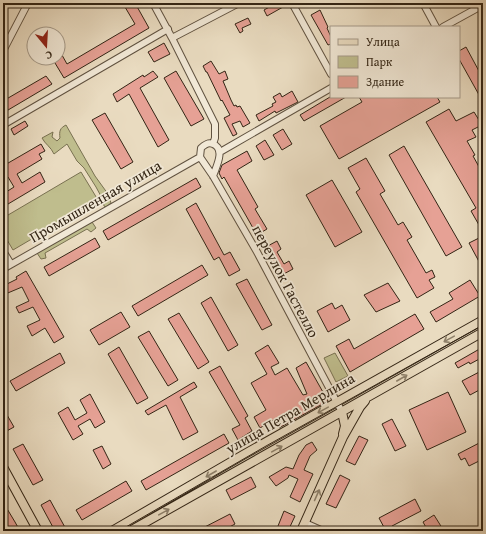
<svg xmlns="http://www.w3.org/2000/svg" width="486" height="534" viewBox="0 0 486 534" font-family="'Gentium Book Plus',serif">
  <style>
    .green { fill: #bfbd8d; stroke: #797151 }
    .building { fill: #e6a195; stroke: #332515 }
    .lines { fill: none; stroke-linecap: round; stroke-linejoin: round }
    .minor-casing { stroke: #605240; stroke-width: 8 }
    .major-casing { stroke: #332515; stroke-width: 10 }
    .minor { stroke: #f1e8d6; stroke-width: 6 }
    .major { stroke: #e9dbc0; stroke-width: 8 }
    .tram { stroke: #332515; stroke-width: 1 }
    .oneway { stroke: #8e806a }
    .labels { text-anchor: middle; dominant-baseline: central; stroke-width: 3.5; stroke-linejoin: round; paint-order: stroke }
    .street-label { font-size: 15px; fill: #332515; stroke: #f1e8d6 }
  </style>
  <rect width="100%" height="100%" fill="#e9dbc0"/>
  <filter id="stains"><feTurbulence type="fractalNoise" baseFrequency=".005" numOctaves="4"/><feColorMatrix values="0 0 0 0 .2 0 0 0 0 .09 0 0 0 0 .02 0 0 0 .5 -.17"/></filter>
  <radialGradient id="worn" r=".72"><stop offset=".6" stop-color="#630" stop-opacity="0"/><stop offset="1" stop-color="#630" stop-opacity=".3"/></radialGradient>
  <path class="green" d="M66,125L95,176L108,194L111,203L106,207L104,206L103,200L96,187L84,168L77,161L67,144L54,154C51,147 45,144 42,138L53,132L52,137L57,141L60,138C59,131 60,128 66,125Z
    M81,172L98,200L13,250L3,233V218Z
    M92,222L96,228L91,232L87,229L45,253L46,258L41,259L37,253Z
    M335,353L348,376L336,382L324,358Z"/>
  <path class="building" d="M132,3H135L149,28L64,78L52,58H58V48L67,64L135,24L125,7Z
    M271,3H281L283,7L267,16L264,10L273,5Z
    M320,10L328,27L327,28L331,37V44L328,45L311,15Z
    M248,18L251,24L242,28L243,31L240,33L235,24Z
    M164,43L170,54L154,62L148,52Z
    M466,47L480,73L483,71V102L459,59V51Z
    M211,61L219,74L225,71L228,79L223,81L231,100L234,106L236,105L237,107L240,106L250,123L243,127L240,121L232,124L237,134L233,136L224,118L230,115L222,100L221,101L207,72H206L203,66Z
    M153,71L158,77L140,88L169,140L158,147L129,94L117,102L113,94L143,75L144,77Z
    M176,71L204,119L191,126L164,78Z
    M46,76L52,84L3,113V101Z
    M292,91L298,102L276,113L275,111L259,121L256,115L273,106L272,104L276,102L273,97L280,93L282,97Z
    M330,97H346L304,121L300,115Z
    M359,97H437L440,102L339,159L320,126L362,102Z
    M449,109L456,121L474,112L482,125L472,130L476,137L467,141L475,155L473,156L483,174V223L479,225L471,211L476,208L426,122Z
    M105,113L133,162L121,169L92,120Z
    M25,121L28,126L14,135L11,129Z
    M283,129L292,144L282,150L273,135Z
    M265,140L274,155L264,160L256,146Z
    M41,144L45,151L39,154L42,159L17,174L22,183L40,172L45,182L3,207V194L14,187L8,177L3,180V166Z
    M404,146L462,247L446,256L389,155Z
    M247,151L252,161L237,170L258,207L255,209L267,229L257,235L224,177L222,179L219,173L222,165Z
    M366,158L385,191L380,194L398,225L403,222L412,237L407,240L426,273L432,270L435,277L429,280L434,288L417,298L356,192L360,189L348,168Z
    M196,178L201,187L108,240L103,231Z
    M332,180L362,232L335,247L306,195Z
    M196,203L224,255L230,252L240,270L229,276L219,257L214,260L186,209Z
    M483,236V269L469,243Z
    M95,238L100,247L49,276L44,267Z
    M277,241L281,249L277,252L284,264L289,261L293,269L280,276L264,248Z
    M202,265L208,275L138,316L132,306Z
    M26,271L64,337L54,343L45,328L32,336L27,326L40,320L33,307L19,313L16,307L29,301L22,287L3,295V286L17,279L16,277Z
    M247,279L272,325L262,330L236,284Z
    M470,280L480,296L436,322L430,312L453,299L449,293Z
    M388,283L400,301L376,312L364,295Z
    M211,297L238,345L228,351L201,303Z
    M332,303L335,309L342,305L350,320L328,332L317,311Z
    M121,312L130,327L99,345L90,330Z
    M179,313L209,362L198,369L168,319Z
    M415,314L424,329L350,372L336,346L349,339L354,349Z
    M149,331L178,380L168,386L138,337Z
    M268,345L279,363L271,367L275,375L287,368L303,395L307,394L296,368L306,362L328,401L279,428L275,419L260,428L254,417L266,410L251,383L267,374L255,353Z
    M119,347L148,398L137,404L108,354Z
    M483,347V357L470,364L469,362L458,368L455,363Z
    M60,353L65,363L16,391L10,381Z
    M220,366L248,416L245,418L252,431L238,440L232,429L240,425L209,372Z
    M483,370V388L470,395L462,381Z
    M194,382L197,387L180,397L198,432L183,440L166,405L148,415L145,411Z
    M448,392L466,432L427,450L409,410Z
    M90,394L105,422L95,428L90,419L78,426L83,434L73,440L58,413L68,407L75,420L87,413L80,400Z
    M3,408L14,427L3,433Z
    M392,419L406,446L395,451L382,424Z
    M224,434L229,443L146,490L141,481Z
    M359,436L368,440L355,465L346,461Z
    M483,441V459L469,466L465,458L461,460L458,454Z
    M312,442L317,450L310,456L304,470L313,474L300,502L290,497L298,479L289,475L288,478L276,486L269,477L286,467L293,469L299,455L306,445Z
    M23,444L43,480L33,485L13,449Z
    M102,446L111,464L103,469L93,450Z
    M340,475L350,480L336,508L326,504Z
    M251,477L256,487L231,500L226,490Z
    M126,481L132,491L82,520L76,510Z
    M415,499L421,511L392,526L395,531H386L379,518Z
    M50,500L67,531H55L41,505Z
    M3,502L15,522L20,531H3Z
    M284,511L295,516L288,531H276Z
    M230,514L235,524L222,531H197Z
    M434,515L444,531H428L423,522Z"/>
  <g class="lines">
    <defs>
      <path id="minor" d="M153,3L172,38L215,124V138L213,144
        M292,3L331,74
        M423,3L436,27
        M443,27L483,5
        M172,38L239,3
        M3,51L28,3
        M3,125L168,29
        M220,152L331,88
        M213,176C216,167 226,149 213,144C209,142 204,145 201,148L200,157L213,176L257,252L342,412
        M3,251L11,264
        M3,269L200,157
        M305,523L323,531"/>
      <path id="major" d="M342,412L345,426L343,434
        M3,467L38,531
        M112,531L243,455L483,320
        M130,531L483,332
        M301,531L343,437L360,407L365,401"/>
    </defs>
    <use href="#minor" class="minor-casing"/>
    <use href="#major" class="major-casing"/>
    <use href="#minor" class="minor"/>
    <use href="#major" class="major"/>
    <path class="tram" d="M119,531L266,446L483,325"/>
  </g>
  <defs><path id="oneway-shaft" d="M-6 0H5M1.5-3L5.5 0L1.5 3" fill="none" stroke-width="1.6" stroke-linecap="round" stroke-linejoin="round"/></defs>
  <g class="oneway">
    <use href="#oneway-shaft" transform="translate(449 339) rotate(151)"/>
    <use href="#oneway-shaft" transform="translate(402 378) rotate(-30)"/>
    <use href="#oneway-shaft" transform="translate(323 410) rotate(151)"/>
    <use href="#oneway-shaft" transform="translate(277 449) rotate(-29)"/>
    <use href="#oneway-shaft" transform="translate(211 474) rotate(150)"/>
    <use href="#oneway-shaft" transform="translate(317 495) rotate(-66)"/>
    <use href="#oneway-shaft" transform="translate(164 512) rotate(-29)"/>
  </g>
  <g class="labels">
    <g class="street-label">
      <text transform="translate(95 201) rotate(-30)">Промышленная улица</text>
      <text transform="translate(286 281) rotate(62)">переулок Гастелло</text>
      <text transform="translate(290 413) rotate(-30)">улица Петра Мерлина</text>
    </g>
  </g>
  <rect width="486" height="534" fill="none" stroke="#e9dbc0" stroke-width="16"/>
  <rect x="4" y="4" width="478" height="526" fill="none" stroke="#332515" stroke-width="2"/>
  <rect x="8" y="8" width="470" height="518" fill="none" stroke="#332515"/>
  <rect x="330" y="26" width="130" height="72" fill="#f1e8d6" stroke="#a59a89"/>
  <rect x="338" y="39" width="20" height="6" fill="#e9dbc0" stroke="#a59a89"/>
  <text x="366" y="46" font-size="12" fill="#332515">Улица</text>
  <rect x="338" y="56" width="20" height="12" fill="#bfbd8d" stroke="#a59a89"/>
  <text x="366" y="66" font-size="12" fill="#332515">Парк</text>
  <rect x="338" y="76" width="20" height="12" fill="#e6a195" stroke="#a59a89"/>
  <text x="366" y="86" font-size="12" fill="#332515">Здание</text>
  <g transform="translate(46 46) rotate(162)"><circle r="19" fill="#f1e8d6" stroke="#a59a89"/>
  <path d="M0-3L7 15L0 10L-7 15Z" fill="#8f2418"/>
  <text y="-6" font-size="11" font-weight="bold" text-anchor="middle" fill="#332515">С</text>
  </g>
  <rect width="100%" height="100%" filter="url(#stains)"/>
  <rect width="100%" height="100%" fill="url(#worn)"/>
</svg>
